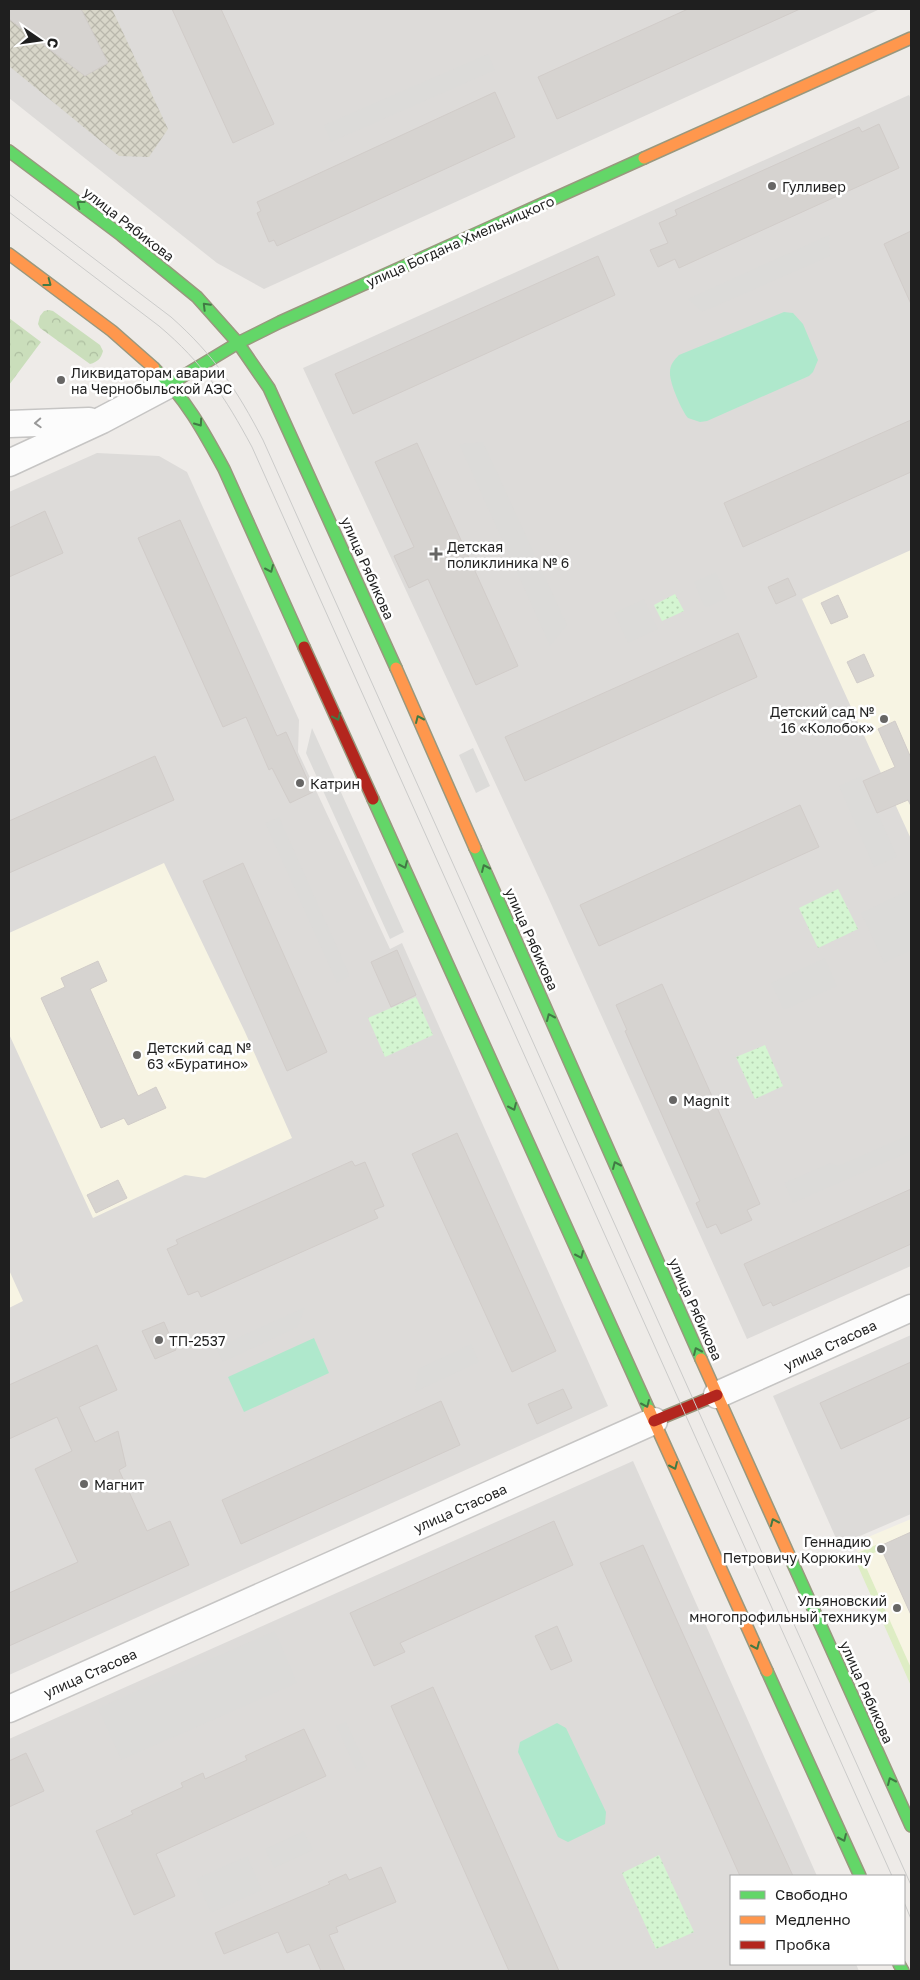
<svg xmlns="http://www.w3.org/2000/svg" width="920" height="1980" viewBox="0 0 920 1980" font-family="'Golos Text',sans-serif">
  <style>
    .residential { fill: #dddbd9 }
    .education { fill: #f7f4e3 }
    .construction { fill: url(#construction-cross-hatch) }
    .grass { fill: #deedc4 }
    .forest { fill: url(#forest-crowns) }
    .park { fill: url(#park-dots) }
    .pitch { fill: #afe8cc }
    .parking { fill: #dcdbd9 }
    .building { fill: #d6d3d0; stroke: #d1ccc9 }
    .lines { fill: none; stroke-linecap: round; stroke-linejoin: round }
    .street-casing { stroke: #c6c5c4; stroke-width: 29 }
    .fast-casing { stroke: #99987e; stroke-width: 14 }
    .slow-casing { stroke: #99987e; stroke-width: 14 }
    .jam-casing { stroke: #99987e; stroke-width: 14 }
    .street { stroke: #fcfcfc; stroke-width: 26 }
    .fast { stroke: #63d668; stroke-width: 11 }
    .slow { stroke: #ff974d; stroke-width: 11 }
    .jam { stroke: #b3261e; stroke-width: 11 }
    .tram { stroke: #cbcbca; stroke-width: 1 }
    .oneway { stroke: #417a44 }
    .oneway2 { stroke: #999 }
    .poi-dot { fill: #676665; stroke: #fff; stroke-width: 2 }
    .labels { text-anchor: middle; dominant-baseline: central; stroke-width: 5; stroke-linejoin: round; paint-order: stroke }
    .poi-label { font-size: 14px; fill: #1f1f1f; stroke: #fff; text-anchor: start }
    .street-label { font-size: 14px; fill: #1f1f1f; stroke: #fff }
  </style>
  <defs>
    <pattern id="construction-cross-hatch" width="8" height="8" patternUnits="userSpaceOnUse" patternTransform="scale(1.25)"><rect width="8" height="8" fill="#d8d6c9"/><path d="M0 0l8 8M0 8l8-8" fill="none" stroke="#b9b7ac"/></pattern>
    <pattern id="forest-crowns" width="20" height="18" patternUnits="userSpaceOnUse" patternTransform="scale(1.25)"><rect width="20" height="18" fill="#cadebb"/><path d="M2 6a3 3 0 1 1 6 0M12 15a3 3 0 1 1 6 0" fill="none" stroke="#adbea0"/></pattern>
    <pattern id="park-dots" width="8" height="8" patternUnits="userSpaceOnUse" patternTransform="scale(1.25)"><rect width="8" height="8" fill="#d4f5d1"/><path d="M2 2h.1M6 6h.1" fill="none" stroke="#b6d2b3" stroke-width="1.8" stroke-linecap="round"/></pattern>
  </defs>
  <rect width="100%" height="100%" fill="#eeebe8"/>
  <path class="residential" d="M9,9H880L264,289L217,263L9,98Z
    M909,95L911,99V1266L747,1339L548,897L303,368Z
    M97,453L159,456L187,472L299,720L298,752L390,949L402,943L608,1406L9,1675V492Z
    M911,1335V1514L839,1545L773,1396Z
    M633,1461L817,1876H731V1964H856L859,1971H9V1739Z"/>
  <path class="education" d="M911,550V839L802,599Z
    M164,863L245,1032L292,1138L205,1178L185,1175L93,1218L9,1034V933Z
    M9,1270L23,1301L9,1308Z
    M911,1519V1672L854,1543Z"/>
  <path class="construction" d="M9,9H112L168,129L149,157L119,156L9,66Z"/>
  <path class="grass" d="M876,1545L878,1551L862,1558L911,1668V1686L853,1555Z"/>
  <path class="forest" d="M49,310L53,311L100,345L103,351C101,358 98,362 90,364L40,328L38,324L40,316L44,311Z
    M9,318L41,342L9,385Z"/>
  <path class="park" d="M675,594L684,611L662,621L654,605Z
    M838,889L858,929L818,948L799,908Z
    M416,997L433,1035L385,1057L368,1018Z
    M765,1045L783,1086L755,1099L736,1057Z
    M659,1855L694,1932L656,1949L622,1873Z"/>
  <path class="pitch" d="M784,312L793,313L803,324L818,360L813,372L809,376L707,421L700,422L688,418C682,411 669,382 670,372C670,365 674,360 679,355Z
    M314,1338L329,1373L244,1412L228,1377Z
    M557,1723L566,1728L606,1812L605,1824L568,1842L558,1837L518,1752L520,1742Z"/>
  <path class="parking" d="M488,54L495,70L331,142L324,125Z
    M829,235L830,256L702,312L688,299Z
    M483,442L567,625L550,646L459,444Z
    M716,572L727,598L705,608L694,582Z
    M644,599L658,629L628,643L614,613Z
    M312,728L404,932L390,939L306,753Z
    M473,748L490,786L476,793L459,755Z
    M861,776L897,857L874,867L839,786Z
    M279,817L350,976L337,983L265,823Z
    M911,889V950L884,963L861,913Z
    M825,958L837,986L784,1010L771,983Z
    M911,1134V1151L793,1203L784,1183L830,1163L838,1166Z
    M305,1307L298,1327L223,1362L216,1348Z
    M471,1344L479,1362L415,1392L418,1369Z
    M275,1631L297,1683L121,1760L98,1708Z
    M346,1722L367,1767L357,1772L336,1726Z
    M304,1831L313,1850L274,1868L265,1849Z
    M247,1856L262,1890L211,1913L196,1879Z"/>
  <path class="building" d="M9,9H81L108,63L85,76L9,19Z
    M172,9H221L274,124L233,143Z
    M688,9H800L557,119L538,77Z
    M495,92L515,137L277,246L274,240L269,242L257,213L261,211L257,202Z
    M879,124L899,168L679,268L675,259L658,267L650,250L668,243L659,223L677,215L675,210L859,127L862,132Z
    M911,231V304L884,244Z
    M598,256L615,295L353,414L335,374Z
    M911,420V472L743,547L724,503Z
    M417,443L518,666L476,685L428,579L409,588L394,556L414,547L375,462Z
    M45,511L63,553L9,577V528Z
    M180,520L277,736L286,732L313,792L290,803L272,768L269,770L246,717L223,727L138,538Z
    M788,578L796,595L776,604L768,587Z
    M838,595L848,617L831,624L821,603Z
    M738,633L757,677L525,781L505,737Z
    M864,654L874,676L857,683L847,662Z
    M895,721L911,758V806L908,800L877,813L863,781L895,767L878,729Z
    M155,756L174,800L9,873V821Z
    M800,805L819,847L599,946L580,905Z
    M243,863L327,1052L287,1071L203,881Z
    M397,950L416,995L391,1007L371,962Z
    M98,961L107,981L90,989L138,1096L156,1087L166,1108L128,1125L124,1118L101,1128L41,998L65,987L61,978Z
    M662,984L760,1204L747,1210L752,1220L721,1234L716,1224L707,1228L696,1203L700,1201L625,1031L627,1030L616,1005Z
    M457,1133L556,1351L512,1372L412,1154Z
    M352,1161L355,1166L365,1162L384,1206L374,1210L378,1218L201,1297L198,1291L188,1295L167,1249L178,1244L176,1240Z
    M118,1180L127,1198L96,1213L87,1195Z
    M911,1189V1244L773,1306L771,1302L763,1306L744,1264Z
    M164,1322L176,1350L155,1359L142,1331Z
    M97,1345L117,1390L79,1407L95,1442L118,1431L126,1466L119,1470L147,1531L170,1521L189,1565L9,1646V1593L78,1562L35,1469L72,1451L57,1417L9,1439V1385Z
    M911,1362V1417L841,1449L820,1403Z
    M563,1389L572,1408L537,1424L528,1404Z
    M441,1401L460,1445L241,1544L222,1500Z
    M554,1521L573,1565L400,1643L405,1652L374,1666L350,1613Z
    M911,1532V1615L880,1546Z
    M643,1545L746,1774L793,1876H740L600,1563Z
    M557,1626L572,1661L551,1670L535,1636Z
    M433,1687L512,1865L559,1971H509L391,1706Z
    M304,1729L326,1776L156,1854L175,1896L134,1915L96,1831L133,1814L131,1811L183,1787L181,1783L203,1773L205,1779L247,1760L245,1756Z
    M26,1753L44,1791L9,1807V1761Z
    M381,1867L396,1902L336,1927L338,1932L329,1935L345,1971H321L309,1944L287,1953L278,1932L224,1954L215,1933L330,1884L328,1882L346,1874L349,1880Z"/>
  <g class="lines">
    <defs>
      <path id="street" d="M9,424L89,421
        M9,463L102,420L170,384
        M717,1395L911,1308
        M9,1709L654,1421"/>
      <path id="fast" d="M9,151L121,235L197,297L238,343L269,388L396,668
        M238,343L280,322L644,158
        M154,368C185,397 204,432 224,469L304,647
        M170,384L238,343
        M373,799L649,1410
        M475,848L701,1359
        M789,1555L911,1826
        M767,1671L860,1876
        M899,1964L903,1971"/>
      <path id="slow" d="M644,158L911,38
        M9,254L112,331L154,368
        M396,668L475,848
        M701,1359L789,1555
        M649,1410L767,1671"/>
      <path id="jam" d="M304,647L373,799
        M654,1421L717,1395"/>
    </defs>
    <use href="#street" class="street-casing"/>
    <use href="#fast" class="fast-casing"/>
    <use href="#slow" class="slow-casing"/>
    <use href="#jam" class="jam-casing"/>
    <use href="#street" class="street"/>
    <use href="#fast" class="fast"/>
    <use href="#slow" class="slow"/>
    <use href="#jam" class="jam"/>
    <path class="tram" d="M9,194L171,317C214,355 237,390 263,440L911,1885
      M9,212L159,326C203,363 225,397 252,447L892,1876
      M904,1902L911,1919"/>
  </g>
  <defs><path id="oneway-chevron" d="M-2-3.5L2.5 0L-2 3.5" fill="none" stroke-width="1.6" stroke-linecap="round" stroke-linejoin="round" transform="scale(1.25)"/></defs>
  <g class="oneway">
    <use href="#oneway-chevron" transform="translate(80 204) rotate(-143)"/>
    <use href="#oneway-chevron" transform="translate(48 283) rotate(37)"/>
    <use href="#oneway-chevron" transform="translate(206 306) rotate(-135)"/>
    <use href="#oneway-chevron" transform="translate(199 423) rotate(55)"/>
    <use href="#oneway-chevron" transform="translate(270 569) rotate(66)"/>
    <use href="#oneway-chevron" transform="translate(337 717) rotate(66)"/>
    <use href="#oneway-chevron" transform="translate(419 719) rotate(-114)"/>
    <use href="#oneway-chevron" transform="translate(404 865) rotate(66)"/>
    <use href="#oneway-chevron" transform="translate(485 868) rotate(-114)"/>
    <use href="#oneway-chevron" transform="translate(550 1017) rotate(-114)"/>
    <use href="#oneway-chevron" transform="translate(513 1107) rotate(66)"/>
    <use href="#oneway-chevron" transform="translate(616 1165) rotate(-114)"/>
    <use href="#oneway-chevron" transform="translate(580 1255) rotate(66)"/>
    <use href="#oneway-chevron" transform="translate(697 1351) rotate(-114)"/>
    <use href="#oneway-chevron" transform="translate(646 1404) rotate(66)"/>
    <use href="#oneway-chevron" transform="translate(674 1466) rotate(66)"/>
    <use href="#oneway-chevron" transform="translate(774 1522) rotate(-114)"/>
    <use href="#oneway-chevron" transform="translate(756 1646) rotate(66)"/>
    <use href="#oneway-chevron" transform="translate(891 1781) rotate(-114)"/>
    <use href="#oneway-chevron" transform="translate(843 1838) rotate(66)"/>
  </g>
  <use class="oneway2" href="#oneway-chevron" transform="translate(38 423) rotate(177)"/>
  <g class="poi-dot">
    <circle cx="772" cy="186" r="5"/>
    <circle cx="61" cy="380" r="5"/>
    <path d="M433.5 546.5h5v5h5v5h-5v5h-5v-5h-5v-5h5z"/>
    <circle cx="884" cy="719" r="5"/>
    <circle cx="300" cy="783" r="5"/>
    <circle cx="137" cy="1055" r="5"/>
    <circle cx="673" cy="1100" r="5"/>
    <circle cx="159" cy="1340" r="5"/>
    <circle cx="84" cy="1484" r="5"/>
    <circle cx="881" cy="1549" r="5"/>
    <circle cx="897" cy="1608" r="5"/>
  </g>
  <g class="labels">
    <g class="poi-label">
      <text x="782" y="186">Гулливер</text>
      <text x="71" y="372">Ликвидаторам аварии<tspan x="71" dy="16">на Чернобыльской АЭС</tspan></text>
      <text x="447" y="546">Детская<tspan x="447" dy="16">поликлиника № 6</tspan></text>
      <text x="874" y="711" text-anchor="end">Детский сад №<tspan x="874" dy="16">16 «Колобок»</tspan></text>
      <text x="310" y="783">Катрин</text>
      <text x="147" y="1047">Детский сад №<tspan x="147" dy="16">63 «Буратино»</tspan></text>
      <text x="683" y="1100">Magnit</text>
      <text x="169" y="1340">ТП-2537</text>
      <text x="94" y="1484">Магнит</text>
      <text x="871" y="1541" text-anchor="end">Геннадию<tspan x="871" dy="16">Петровичу Корюкину</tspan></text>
      <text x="887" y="1600" text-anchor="end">Ульяновский<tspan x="887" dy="16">многопрофильный техникум</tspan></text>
    </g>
    <g class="street-label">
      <text transform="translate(129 224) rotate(38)">улица Рябикова</text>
      <text transform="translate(460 241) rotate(-24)">улица Богдана Хмельницкого</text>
      <text transform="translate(368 568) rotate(66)">улица Рябикова</text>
      <text transform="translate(532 939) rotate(66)">улица Рябикова</text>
      <text transform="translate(696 1309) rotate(66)">улица Рябикова</text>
      <text transform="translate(830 1345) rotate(-25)">улица Стасова</text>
      <text transform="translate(460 1508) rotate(-24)">улица Стасова</text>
      <text transform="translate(90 1673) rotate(-24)">улица Стасова</text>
      <text transform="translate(867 1692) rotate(66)">улица Рябикова</text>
    </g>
  </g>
  <rect width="920" height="1980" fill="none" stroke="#1f1f1f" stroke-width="20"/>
  <rect x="730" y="1875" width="175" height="90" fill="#ffffff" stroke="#a5a5a5"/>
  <rect x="740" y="1891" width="25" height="8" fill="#63d668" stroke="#a5a5a5"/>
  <text x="775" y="1900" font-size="15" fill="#1f1f1f">Свободно</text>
  <rect x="740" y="1916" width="25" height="8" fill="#ff974d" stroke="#a5a5a5"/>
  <text x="775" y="1925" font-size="15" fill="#1f1f1f">Медленно</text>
  <rect x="740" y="1941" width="25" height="8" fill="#b3261e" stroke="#a5a5a5"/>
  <text x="775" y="1950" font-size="15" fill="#1f1f1f">Пробка</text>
  <g transform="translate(40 40) rotate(103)" stroke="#ffffff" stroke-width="4" paint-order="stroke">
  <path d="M0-4L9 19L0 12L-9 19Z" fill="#1f1f1f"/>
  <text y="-8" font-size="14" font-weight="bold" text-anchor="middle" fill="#1f1f1f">С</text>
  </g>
</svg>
